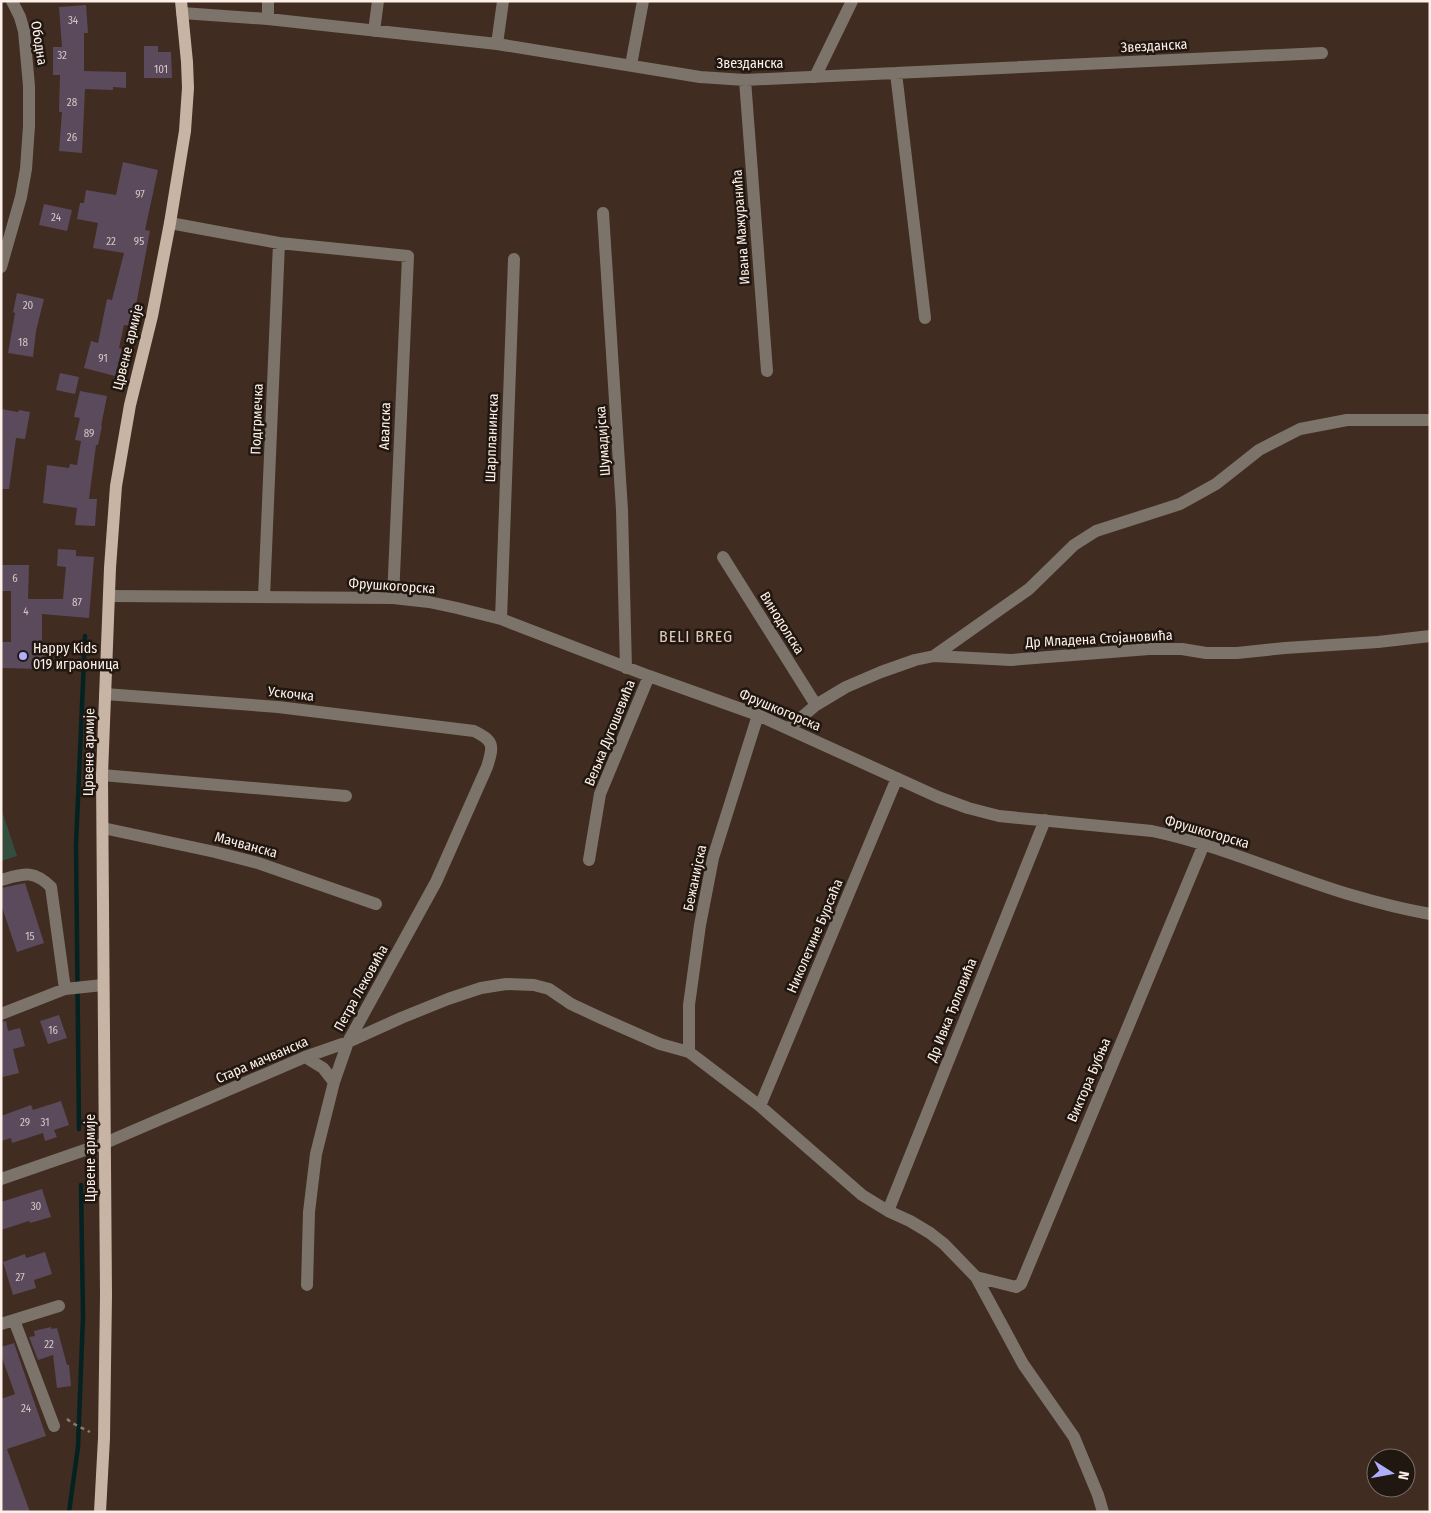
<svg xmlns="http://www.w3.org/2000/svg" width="1431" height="1513" viewBox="0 0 1431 1513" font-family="'Fira Sans Condensed',sans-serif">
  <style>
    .green { fill: #334e3e }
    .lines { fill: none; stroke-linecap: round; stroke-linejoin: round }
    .stream { stroke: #052222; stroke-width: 4.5 }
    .building { fill: #5a4a5c }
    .path { stroke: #8b7a6f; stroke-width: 2.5; stroke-dasharray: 4 4; stroke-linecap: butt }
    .minor { stroke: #7c736b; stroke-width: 12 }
    .major { stroke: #c7b4a4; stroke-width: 12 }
    .poi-dot { fill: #afaefa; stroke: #201711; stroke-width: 2 }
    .labels { text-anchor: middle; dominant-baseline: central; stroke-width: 5; stroke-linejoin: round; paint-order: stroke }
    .number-label { font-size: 11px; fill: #d5c6c5 }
    .street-label { font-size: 14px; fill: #fef0e8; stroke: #201711 }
    .poi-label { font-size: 14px; fill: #fef0e8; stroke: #201711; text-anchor: start }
    .quarter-label { font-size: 16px; letter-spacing: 1px; fill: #e2c7b9; stroke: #201711 }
  </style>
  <rect width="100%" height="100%" fill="#402c20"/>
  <path class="green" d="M1,808L17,856L1,861Z"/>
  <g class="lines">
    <path class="stream" d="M79,1129L76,845L85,636
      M69,1512L78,1447L83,1316L81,1185"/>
  </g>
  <path class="building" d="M86,5L88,33H84V71L126,72V88L113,87V90L85,89L82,153L59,151L62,112H59L60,75H53V47H62L59,7Z
    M144,46H158V52H171L172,78H144Z
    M123,162L158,170L145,230L150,231L132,326L124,325L119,348L122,349L115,376L84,368L91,341L98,343L107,299L112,300L124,253L93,248L98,223L77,219L80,203H84L86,190L116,195Z
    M44,204L72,210L67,231L39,225Z
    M17,293L44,299L36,331L33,357L8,353L15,313L13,312Z
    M60,373L79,377L75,394L56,390Z
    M80,391L107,396L101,426H102L98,445H96L89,499H97L95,526L75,525L77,508L43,503L47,465L69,468L70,464L77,465L81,441L75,440L80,418L74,417Z
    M1,409L18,412L19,410L30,412L25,439L16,438L9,489H1Z
    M58,549L76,550V556L94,557L89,618L42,614V643H46L45,669L1,668V642H11V591H1V565H29L28,599H63L66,567L57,566Z
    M25,883L44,943L17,952L1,904V888Z
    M59,1015L67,1038L48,1044L40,1021Z
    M6,1021L8,1031L20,1028L25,1046L13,1049L19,1073L3,1077L1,1071V1022Z
    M61,1101L69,1125L54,1130L57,1137L45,1141L43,1133L12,1143L11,1138L1,1141V1116L31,1105L33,1110Z
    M42,1189L51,1217L30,1223L29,1221L1,1230V1202Z
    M45,1252L52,1274L34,1280L36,1288L13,1295L3,1262L25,1254L26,1258Z
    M51,1327V1329L57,1328L67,1365H69L71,1386L57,1388L53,1355L38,1360L29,1337L35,1336L34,1331Z
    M14,1343L46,1436L7,1449L30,1512H3L1,1506V1399L15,1394L1,1355V1347Z"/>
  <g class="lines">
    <path class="path" d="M67,1419L72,1423L90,1432"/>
    <path class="minor" d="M182,13L268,19L497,44L700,77L745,80L1322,53
      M268,19V1
      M374,31L378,1
      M497,44L503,1
      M631,65L643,1
      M896,73L925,318
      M815,77L852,1
      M745,80L767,371
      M603,213L622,510L626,668
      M170,223L279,243L408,256L393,598
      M1,267L21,197L26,169L29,126V86L24,31L20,17L12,1
      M723,557L816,705
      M109,596L393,598L429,602L457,608L501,619L649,676L758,715L938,797L968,808L999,816L1152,831C1219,845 1282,874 1348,894C1375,902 1402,909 1430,914
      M264,597L279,243
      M501,619L514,259
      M934,656L1029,589L1074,545L1096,531L1180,504L1216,484L1259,450L1300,429L1347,420H1430
      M105,694L278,707L474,731C494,741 494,745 487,767L436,882L348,1042L334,1082L316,1154L309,1212L307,1285
      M789,728L816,705L846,687L881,672L915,660L934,656L1011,660L1149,649H1182L1206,653H1237L1285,648L1378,642L1430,636
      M102,775L346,796
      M103,828L215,852L258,863L376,904
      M589,860L600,794L649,676
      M1,880C23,874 33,869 51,887L65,989
      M1,1014L65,989L103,985
      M689,1052V1005L700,925L713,858L758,715
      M305,1057L323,1068L334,1082
      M760,1106L897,778
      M1,1179L105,1143L305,1057L348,1042L401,1018L448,999L481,988L506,984L534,985L549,989L571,1004L601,1018L660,1044L689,1052L760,1106L862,1195L888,1211L910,1221L930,1233L944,1244L976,1277L1023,1364L1074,1437L1098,1495L1103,1512
      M888,1211L1045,820
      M976,1277L1016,1287L1021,1284L1204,844
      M14,1320L54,1426
      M1,1324L59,1306"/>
    <path class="major" d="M100,1512L104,1438L106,1295L102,775L110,568L116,486L130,405L152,316L170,223L185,131L188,88L187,62L181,1"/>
  </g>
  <circle class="poi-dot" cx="23" cy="656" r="5"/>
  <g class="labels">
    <g class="number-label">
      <text x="73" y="20">34</text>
      <text x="62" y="55">32</text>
      <text x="161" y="69">101</text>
      <text x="72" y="102">28</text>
      <text x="72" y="137">26</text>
      <text x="140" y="194">97</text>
      <text x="56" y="217">24</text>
      <text x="111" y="241">22</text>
      <text x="139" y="241">95</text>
      <text x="28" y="305">20</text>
      <text x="23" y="342">18</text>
      <text x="103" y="358">91</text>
      <text x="89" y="433">89</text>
      <text x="15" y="578">6</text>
      <text x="77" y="602">87</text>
      <text x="26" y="611">4</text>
      <text x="30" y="936">15</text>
      <text x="53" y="1030">16</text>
      <text x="25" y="1122">29</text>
      <text x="45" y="1122">31</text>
      <text x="36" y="1206">30</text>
      <text x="20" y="1277">27</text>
      <text x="49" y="1344">22</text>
      <text x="26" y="1408">24</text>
    </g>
    <g class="street-label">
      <text transform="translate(39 43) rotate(81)">Ободна</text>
      <text transform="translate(1154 46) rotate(-3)">Звезданска</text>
      <text x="750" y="63">Звезданска</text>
      <text transform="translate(741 227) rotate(-94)">Ивана Мажуранића</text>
      <text transform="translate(128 347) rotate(-76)">Црвене армије</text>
      <text transform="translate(257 419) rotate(-88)">Подгрмечка</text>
      <text transform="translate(385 426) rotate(-88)">Авалска</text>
      <text transform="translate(492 438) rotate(-88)">Шарпланинска</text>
      <text transform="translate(603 441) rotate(-94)">Шумадијска</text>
      <text transform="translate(392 586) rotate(4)">Фрушкогорска</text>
      <text transform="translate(782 623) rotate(58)">Винодолска</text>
      <text transform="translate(1099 639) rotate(-3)">Др Младена Стојановића</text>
      <text transform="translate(291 694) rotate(6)">Ускочка</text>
      <text transform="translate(780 710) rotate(23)">Фрушкогорска</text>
      <text transform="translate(610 733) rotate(-68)">Вељка Дугошевића</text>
      <text transform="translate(89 752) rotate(-89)">Црвене армије</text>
      <text transform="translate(1207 832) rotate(16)">Фрушкогорска</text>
      <text transform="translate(246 845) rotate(15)">Мачванска</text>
      <text transform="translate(695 878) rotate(-78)">Бежанијска</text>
      <text transform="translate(815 936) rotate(-67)">Николетине Бурсаћа</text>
      <text transform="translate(361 988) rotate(-61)">Петра Лековића</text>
      <text transform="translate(952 1010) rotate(-68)">Др Ивка Ђоловића</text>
      <text transform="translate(262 1060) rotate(-23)">Стара мачванска</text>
      <text transform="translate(1089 1080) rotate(-67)">Виктора Бубња</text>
      <text transform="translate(90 1158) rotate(-90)">Црвене армије</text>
    </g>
    <g class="poi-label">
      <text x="33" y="648">Happy Kids<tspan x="33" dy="16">019 играоница</tspan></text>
    </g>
    <g class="quarter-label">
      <text x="696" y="636">BELI BREG</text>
    </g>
  </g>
  <rect width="1431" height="1513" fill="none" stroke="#fef0e8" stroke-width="5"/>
  <g transform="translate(1391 1473) rotate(101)"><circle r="24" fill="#201711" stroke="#796e67"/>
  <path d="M0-4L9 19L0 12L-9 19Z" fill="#afaefa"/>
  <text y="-8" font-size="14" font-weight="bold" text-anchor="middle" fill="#fef0e8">N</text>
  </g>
</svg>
